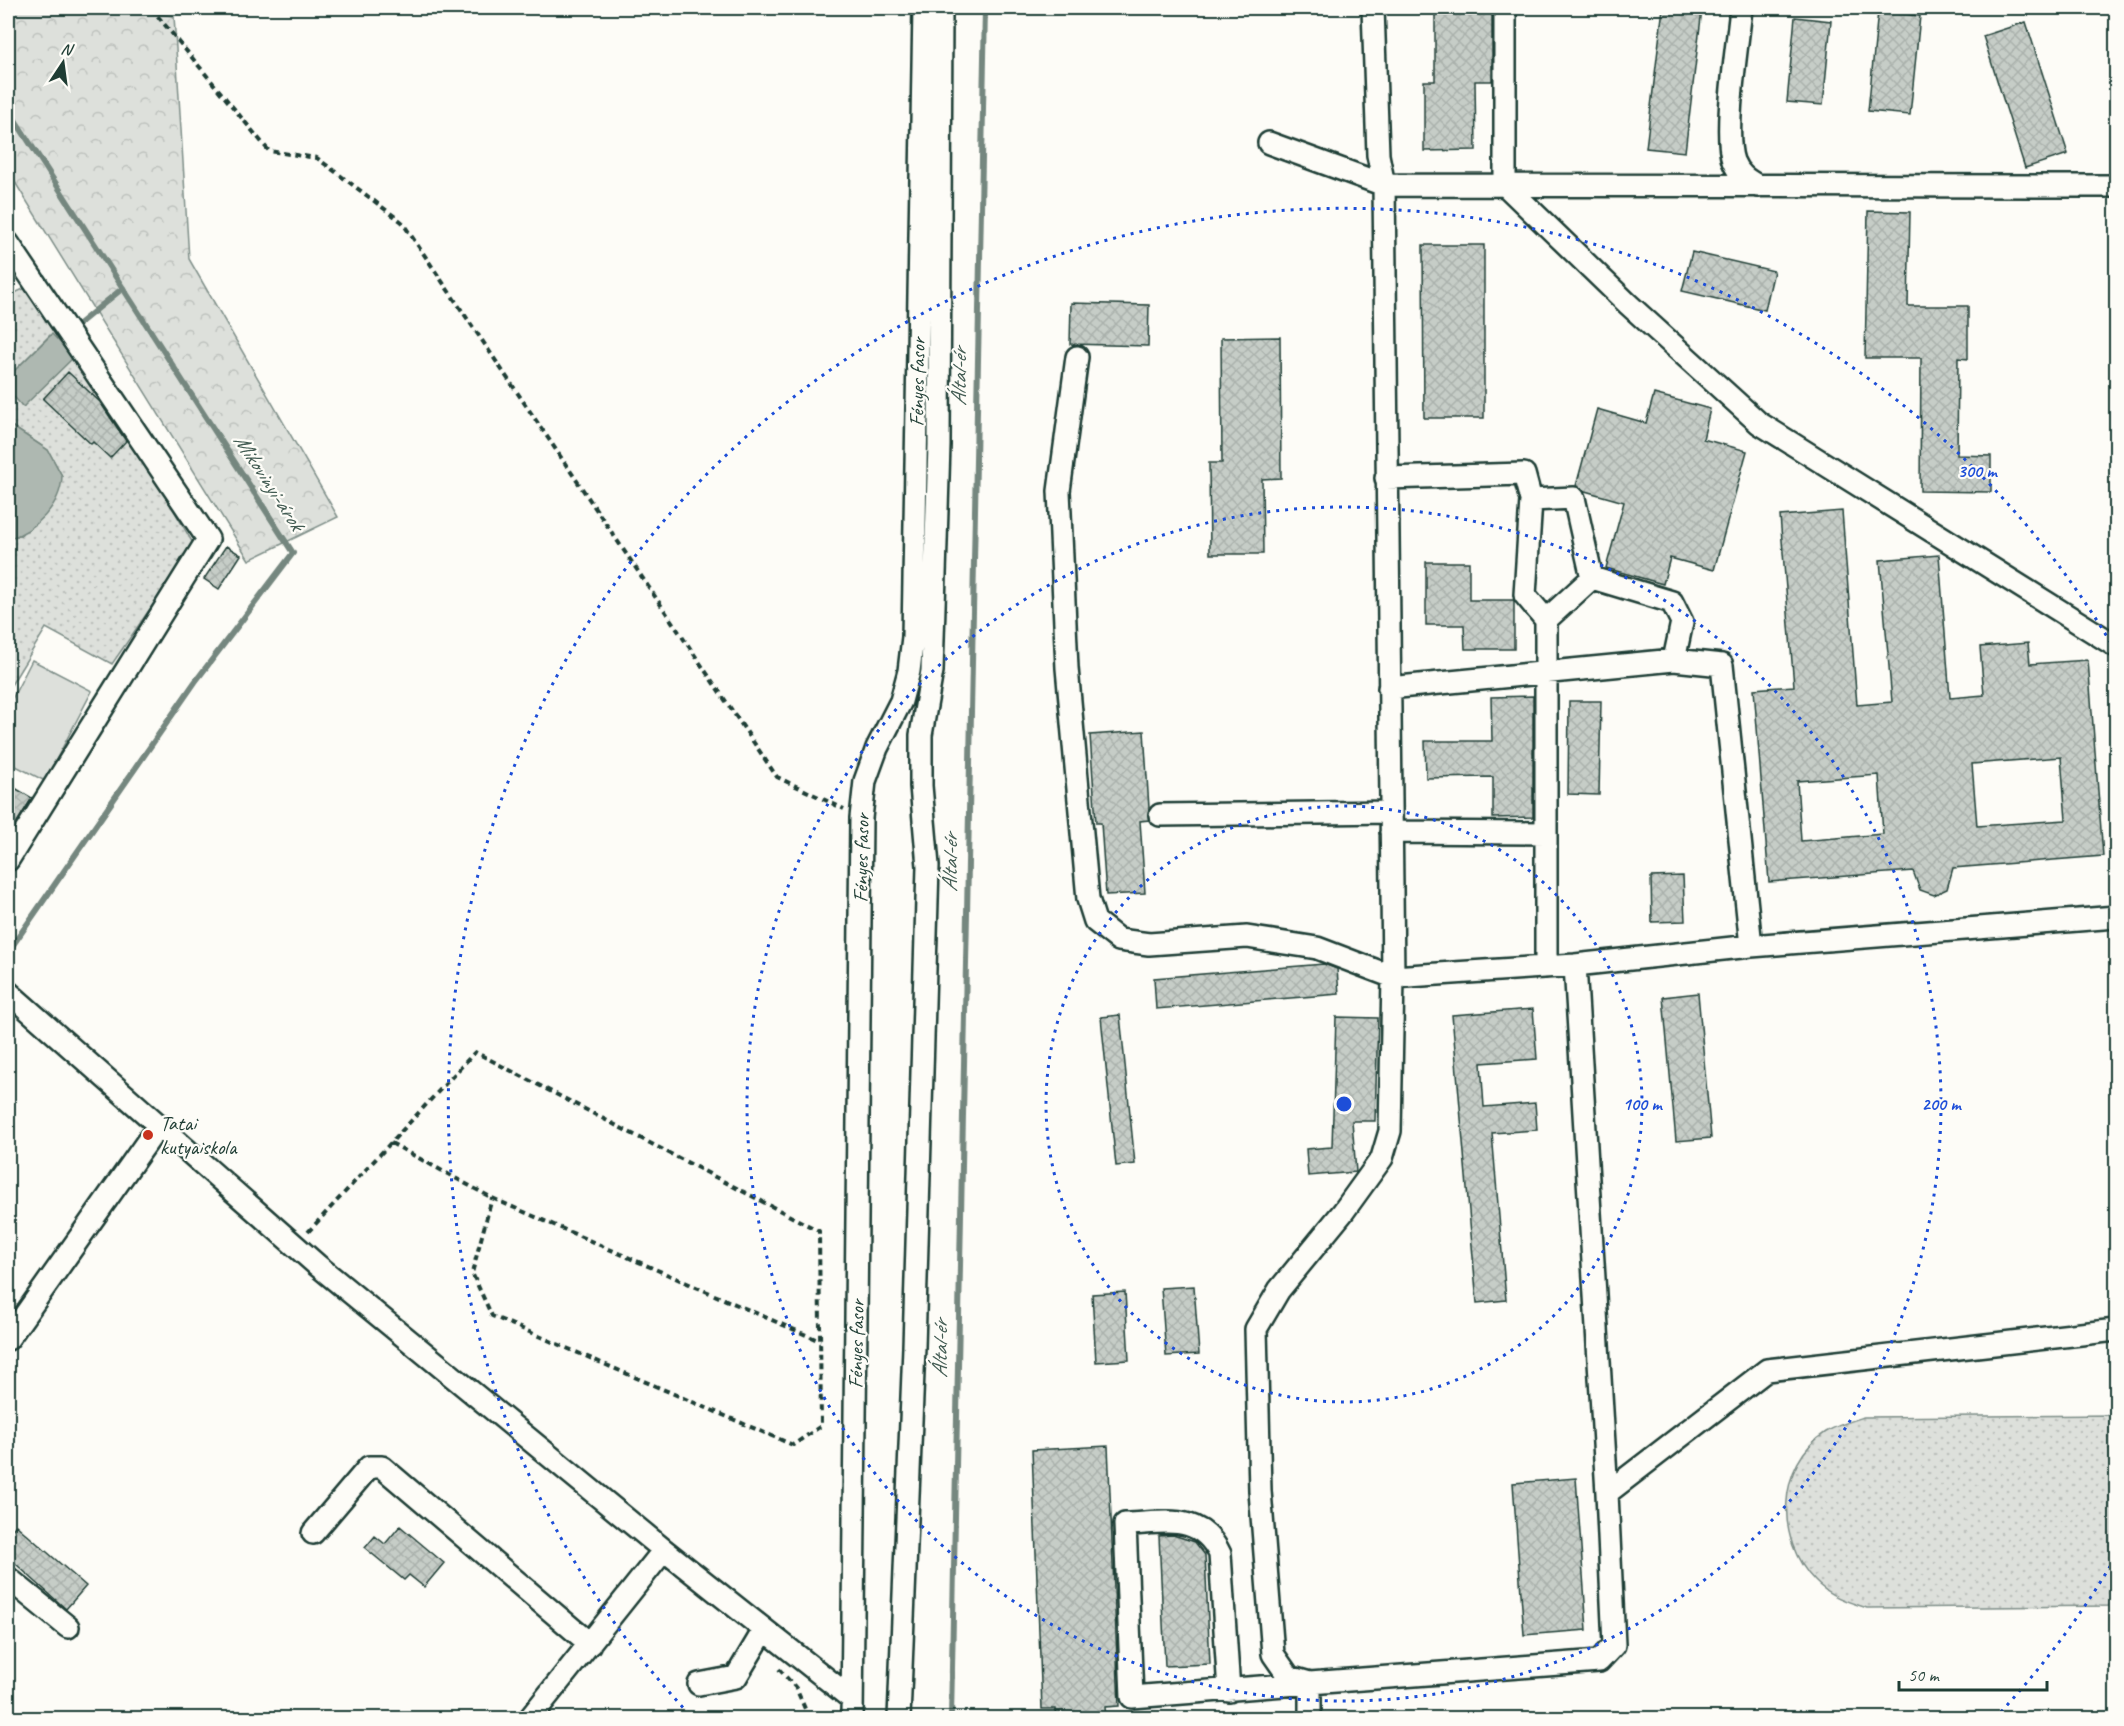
<svg xmlns="http://www.w3.org/2000/svg" width="2124" height="1726" viewBox="0 0 2124 1726" font-family="Caveat,sans-serif">
  <style>
    .grass { fill: url(#grass-dots); stroke: #7e8e88; stroke-width: 1.5 }
    .forest { fill: url(#forest-crowns); stroke: #7e8e88; stroke-width: 1.5 }
    .pitch { fill: #dde0db; stroke: #7e8e88; stroke-width: 1.5 }
    .water { fill: #aeb8b1; stroke: #75877f; stroke-width: 1.5 }
    .lines { fill: none; stroke-linecap: round; stroke-linejoin: round }
    .stream { stroke: #75877f; stroke-width: 6 }
    .building { fill: url(#building-cross-hatch); stroke: #1f3d34; stroke-width: 1.5; fill-rule: evenodd }
    .minor-casing { stroke: #1f3d34; stroke-width: 26 }
    .path { stroke: #1f3d34; stroke-width: 4; stroke-dasharray: 6 4.5; stroke-linecap: butt }
    .minor { stroke: #fdfcf7; stroke-width: 21 }
    .ring { fill: none; stroke: #1d4ed8; stroke-width: 3; stroke-dasharray: 3 6 }
    .poi-dot { fill: #c8321e; stroke: #fdfcf7; stroke-width: 2 }
    .labels { text-anchor: middle; dominant-baseline: central; stroke-width: 4.5; stroke-linejoin: round; paint-order: stroke }
    .street-label { font-size: 21px; fill: #1f3d34; stroke: #fdfcf7 }
    .poi-label { font-size: 21px; fill: #1f3d34; stroke: #fdfcf7; text-anchor: start }
    .water-label { font-size: 22px; font-style: italic; fill: #435c53; stroke: #fdfcf7 }
    .centre { fill: #1d4ed8; stroke: #fdfcf7; stroke-width: 3 }
    .ring-label { font-size: 18px; text-anchor: middle; font-weight: bold; fill: #1d4ed8; stroke: #fdfcf7; stroke-width: 4.5; stroke-linejoin: round; paint-order: stroke }
  </style>
  <defs>
    <pattern id="grass-dots" width="8" height="8" patternUnits="userSpaceOnUse" patternTransform="scale(1.5)"><rect width="8" height="8" fill="#dde0db"/><path d="M2 2h.1M6 6h.1" fill="none" stroke="#bdc1bd" stroke-width="1.8" stroke-linecap="round"/></pattern>
    <pattern id="forest-crowns" width="20" height="18" patternUnits="userSpaceOnUse" patternTransform="scale(1.5)"><rect width="20" height="18" fill="#dde0db"/><path d="M2 6a3 3 0 1 1 6 0M12 15a3 3 0 1 1 6 0" fill="none" stroke="#bdc1bd"/></pattern>
    <pattern id="building-cross-hatch" width="8" height="8" patternUnits="userSpaceOnUse" patternTransform="scale(1.5)"><rect width="8" height="8" fill="#c6cdc7"/><path d="M0 0l8 8M0 8l8-8" fill="none" stroke="#aab1ac"/></pattern>
  </defs>
  <rect width="100%" height="100%" fill="#fdfcf7"/>
  <filter id="ink" filterUnits="userSpaceOnUse"><feTurbulence type="fractalNoise" baseFrequency=".0167" numOctaves="2"/><feDisplacementMap in="SourceGraphic" scale="12" xChannelSelector="R" yChannelSelector="G"/><feConvolveMatrix kernelMatrix="1 2 1 2 8 2 1 2 1" color-interpolation-filters="sRGB"/></filter>
  <g filter="url(#ink)">
    <path class="grass" d="M41,281L194,545L112,664L46,628L8,690V539L21,535L62,476L48,450L13,427L8,426V390L24,406L51,334L8,377V296Z
      M2116,1415V1606L1867,1608C1848,1602 1829,1596 1815,1581C1775,1541 1776,1464 1826,1432C1837,1425 1851,1421 1864,1417Z"/>
    <path class="forest" d="M8,8H101L174,16L189,259L338,517L249,560L8,171Z"/>
    <path class="pitch" d="M32,660L92,691L45,781L8,762V707Z"/>
    <path class="water" d="M52,334L74,357L23,407L8,390V377Z
      M8,426L13,427L48,450L62,476C61,506 35,531 8,539Z"/>
    <g class="lines">
      <path class="stream" d="M8,109L293,553L195,682L8,952
        M75,327L123,288
        M951,1718L985,8"/>
    </g>
    <path class="building" d="M1435,8H1492V81H1475L1476,150L1424,151V81H1435Z
      M1663,8L1702,9L1685,152L1646,148Z
      M1878,11L1920,16L1910,115L1868,111Z
      M1795,17L1831,21L1823,105L1787,102Z
      M2026,22L2068,154L2025,168L1983,36Z
      M1868,211L1910,212L1908,306H1968V359L1958,358L1957,455L1991,456V492L1920,491L1921,358H1865Z
      M1423,245H1484V418H1424Z
      M1692,252L1774,271L1765,310L1682,291Z
      M1071,303L1149,305L1148,346L1070,344Z
      M1280,337L1281,478L1262,479L1263,554H1210L1209,463H1222L1221,338Z
      M68,372L100,402L126,441L110,458L93,442L91,444L43,399Z
      M1654,394L1710,409L1703,439L1747,451L1714,570L1670,558L1663,584L1606,568L1624,502L1585,491L1576,486L1597,409L1646,423Z
      M1842,511L1857,705L1892,702L1880,560L1939,555L1950,698L1984,695L1980,647L2028,643L2030,664L2088,660L2103,856L1953,868L1947,889L1934,895L1920,890L1913,871L1769,882L1754,689L1794,686L1780,516ZM2061,757L2066,820L1977,826L1972,764ZM1879,775L1883,834L1801,841L1797,781Z
      M226,546L241,555L219,589L204,579Z
      M1426,562H1469V600H1514V649H1465L1464,625H1426Z
      M1533,696V817L1493,818V777L1426,778L1425,741H1492L1491,697Z
      M1569,701H1601L1599,795L1568,794Z
      M1144,731L1149,808V820L1140,821L1145,893L1106,895L1101,823H1096L1090,735Z
      M8,784L32,798L8,837Z
      M1683,876L1685,921L1652,922L1651,877Z
      M1324,964L1337,969L1339,994L1156,1009L1154,978Z
      M1698,993L1711,1138L1676,1141L1663,997Z
      M1533,1009L1537,1059L1481,1063L1484,1107L1535,1103L1537,1130L1492,1133L1506,1300L1477,1303L1452,1015Z
      M1120,1015L1135,1164L1116,1166L1101,1017Z
      M1336,1017L1378,1018L1375,1121H1352L1356,1172L1308,1176L1306,1149L1332,1147Z
      M1194,1286L1199,1354L1166,1356L1161,1288Z
      M1125,1292L1129,1360L1096,1362L1092,1294Z
      M1108,1446L1119,1706L1105,1707L1106,1719H1057L1056,1709H1042L1032,1450Z
      M1576,1478L1587,1630L1524,1635L1513,1483Z
      M16,1525L86,1586L66,1609L8,1557V1534Z
      M400,1526L444,1563L424,1587L409,1575L404,1580L365,1548L375,1536L385,1544Z
      M1173,1535L1195,1542L1205,1555L1210,1664L1165,1666L1159,1536Z"/>
    <g class="lines">
      <defs>
        <path id="minor" d="M1373,8L1378,155L1384,185L1393,977L1390,1131L1382,1158L1343,1212L1279,1290L1256,1329L1260,1491L1273,1654L1289,1677L1310,1683L1599,1661L1614,1645L1607,1493
          M1505,8V185L1628,304L1759,423L2116,646
          M1741,8C1738,42 1723,132 1733,161C1738,174 1747,180 1758,186
          M1269,143L1384,185L2116,186
          M8,243L208,539L8,860
          M1077,357L1059,491L1067,668L1088,899L1095,921L1119,940L1149,944L1247,937L1317,948L1393,977L1575,965L1751,946L2116,917
          M1386,478L1524,474L1531,500
          M1592,578L1546,620L1525,595L1531,500L1574,498L1592,578L1672,602L1682,622L1674,660L1722,665L1751,946
          M1546,620V967
          M1389,688L1674,660
          M1160,815L1391,812
          M1391,832L1546,833
          M1575,965L1607,1493L1767,1370L2116,1330
          M8,992L317,1265L664,1550L852,1699
          M8,1339L159,1125
          M313,1533L369,1467H382L590,1644
          M8,1578L68,1627
          M699,1684L736,1677L764,1630
          M1229,1691L1220,1554C1200,1512 1165,1523 1125,1524L1132,1697L1310,1683V1718
          M530,1718L664,1550
          M852,1718L861,818L865,781L877,748L901,701L909,671L913,637L924,8
          M899,1718L914,1347L928,866L921,786V735L932,671L939,445L941,8"/>
      </defs>
      <use href="#minor" class="minor-casing"/>
      <path class="path" d="M151,8L269,151L317,158L402,222L777,777L844,809
        M391,1143L492,1198L820,1341
        M308,1232L475,1052L819,1231L821,1426L793,1445L492,1316L472,1273L492,1198
        M779,1669L796,1688L809,1718"/>
      <use href="#minor" class="minor"/>
    </g>
  </g>
  <g class="ring">
    <circle cx="1344" cy="1104" r="298"/>
    <circle cx="1344" cy="1104" r="597"/>
    <path d="M2115 1558A895 895 0 0 1 1999 1714M689 1714A895 895 0 1 1 2115 650"/>
  </g>
  <circle class="poi-dot" cx="148" cy="1135" r="6"/>
  <g class="labels">
    <g class="street-label">
      <text transform="translate(917 382) rotate(-89)">Fényes fasor</text>
      <text transform="translate(861 858) rotate(-89)">Fényes fasor</text>
      <text transform="translate(856 1344) rotate(-89)">Fényes fasor</text>
    </g>
    <g class="poi-label">
      <text x="160" y="1123">Tatai<tspan x="160" dy="24">kutyaiskola</tspan></text>
    </g>
    <g class="water-label">
      <text transform="translate(959 377) rotate(-89)">Által-ér</text>
      <text transform="translate(269 482) rotate(57)">Mikovinyi-árok</text>
      <text transform="translate(950 863) rotate(-89)">Által-ér</text>
      <text transform="translate(940 1349) rotate(-89)">Által-ér</text>
    </g>
  </g>
  <circle cx="1344" cy="1104" r="9" class="centre"/>
  <g class="ring-label">
    <text x="1977" y="477">300 m</text>
    <text x="1642" y="1110">100 m</text>
    <text x="1941" y="1110">200 m</text>
  </g>
  <rect width="2124" height="1726" fill="none" stroke="#fdfcf7" stroke-width="30"/>
  <rect x="15" y="15" width="2094" height="1696" fill="none" stroke="#1f3d34" stroke-width="2" filter="url(#ink)"/>
  <g transform="translate(63 63) rotate(13)" stroke="#fdfcf7" stroke-width="4.5" paint-order="stroke">
  <path d="M0-4.5L10 22L0 15L-10 22Z" fill="#1f3d34"/>
  <text y="-9" font-size="16" font-weight="bold" text-anchor="middle" fill="#1f3d34">N</text>
  </g>
  <path d="M1899 1681v9h148v-9" fill="none" stroke="#1f3d34" stroke-width="3"/>
  <text x="1908" y="1681" font-size="18" fill="#1f3d34" stroke="#fdfcf7" stroke-width="4.5" paint-order="stroke">50 m</text>
</svg>
